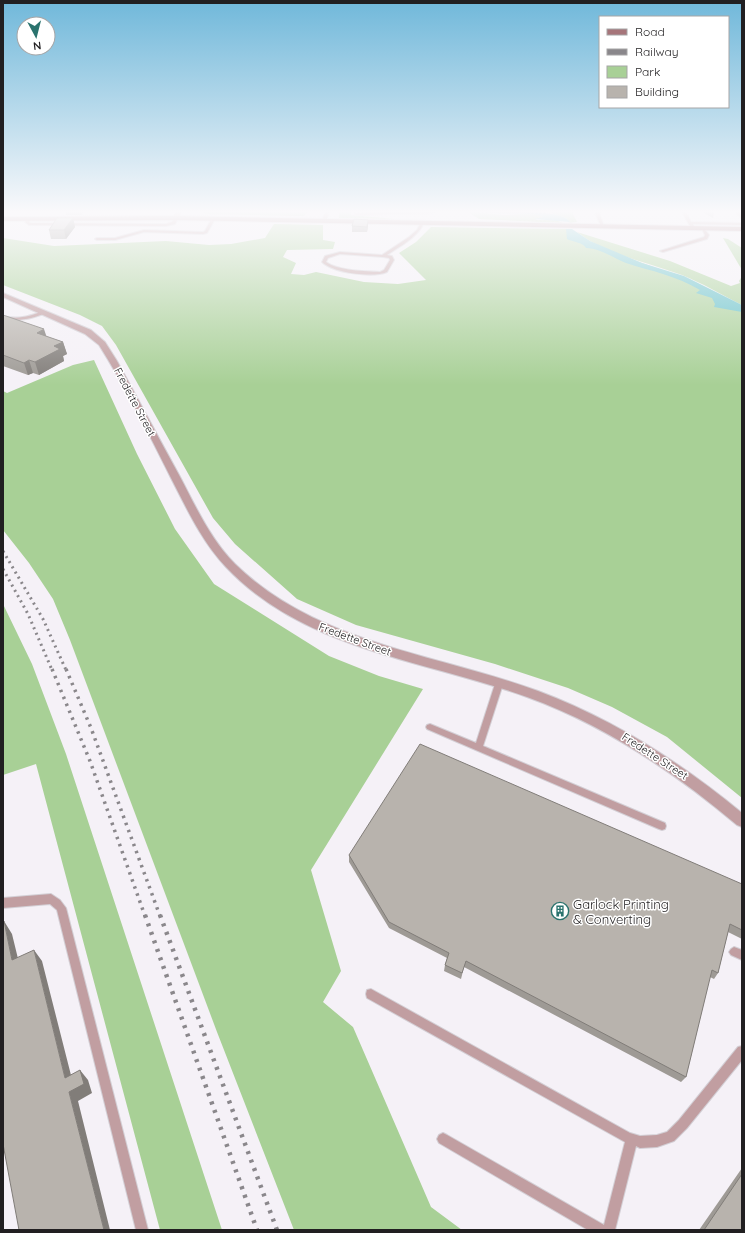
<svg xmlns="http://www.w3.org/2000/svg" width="745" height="1233" viewBox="0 0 745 1233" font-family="Quicksand,sans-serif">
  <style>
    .green { fill: #a8d096 }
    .water { fill: #5cbec5 }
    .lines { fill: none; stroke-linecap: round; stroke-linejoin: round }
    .service-casing { stroke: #d3cfd5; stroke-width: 2 }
    .minor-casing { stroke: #d3cfd5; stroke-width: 2 }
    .secondary-casing { stroke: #d3cfd5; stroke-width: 2 }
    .service { fill: #c19ea1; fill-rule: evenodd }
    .minor { fill: #c19ea1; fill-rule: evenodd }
    .secondary { fill: #a6757a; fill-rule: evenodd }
    .rail-far2 { stroke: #8a878b; stroke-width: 3; stroke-dasharray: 2 4; stroke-linecap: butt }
    .rail-far1 { stroke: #8a878b; stroke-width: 3.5; stroke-dasharray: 2.5 5; stroke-linecap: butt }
    .rail { stroke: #8a878b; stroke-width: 4.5; stroke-dasharray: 3 6; stroke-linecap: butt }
    .wall { fill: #9e9a95 }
    .shaded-wall { fill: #817d79 }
    .building { fill: #b8b3ad; stroke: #817d79 }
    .labels { text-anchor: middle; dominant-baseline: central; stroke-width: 3; stroke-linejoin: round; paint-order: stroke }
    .street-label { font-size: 11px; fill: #211f21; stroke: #fff }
    .near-poi-label { font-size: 13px; fill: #211f21; stroke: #fff; text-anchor: start }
  </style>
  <rect width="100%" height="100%" fill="#f5f1f7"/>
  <path class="green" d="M202,212H308L304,216H299L207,214Z
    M339,212H351V215L395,219L339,218Z
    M468,212C480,212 491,214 502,215C514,216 534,210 543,217L535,220H556L563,223L479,219Z
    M549,212H572L577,222L568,223L570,222L566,218Z
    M274,224L323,225V240L335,242L333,249L287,250L283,257L296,263L291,274L304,275L316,272L364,282L398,284L426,280L399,253L416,242L431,227L566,229L581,241L673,274L742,308V798L667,737L612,707L568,688L495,664L356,625L297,599L235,544L213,518L116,345L102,326L80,315L3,285V238L54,246L166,241L209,245L231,244L265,238Z
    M577,232L670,261L731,286L740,283L739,281L742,276V305C722,295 702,283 682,275C647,262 606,255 577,232Z
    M723,238L728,239L742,248V270Z
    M94,360L137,454L175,529L214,584L329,656L379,676L423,689L311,870L341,971L323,1002L353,1027L431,1207L462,1230H294L217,1032L70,640L53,599L29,563L3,530V391L7,393L73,365Z
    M3,604L32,664L66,754L222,1230H160L36,764L3,775Z"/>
  <path class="water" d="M485,212C502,212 562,208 570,222L534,219L543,217C535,211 500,216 485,212Z
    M566,229H572L590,241L642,263L684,276L742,305V312L714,307L715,304L712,298L696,293L700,290C677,276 651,271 626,263C613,258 600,248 586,248C583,242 572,242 567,239Z"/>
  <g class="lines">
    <defs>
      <path id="service" d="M325,212H329L326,221L324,222L322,221Z
        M390,212H436L434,213L356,215L354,214L356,213Z
        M595,212H599L604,227L601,226Z
        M682,212H686L691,222L742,223V225L693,224L694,226L692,227L690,226Z
        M735,212H739L742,216V219Z
        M29,217L32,218L29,222L30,223L166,224L172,222L175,217L178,218L175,224L166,226L29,225L25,222Z
        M212,218L215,219L207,233L203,234L144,232L115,240H97L95,239L97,238H115L144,230L203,232L205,231Z
        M421,222L424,223C417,238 400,246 387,255L392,256L394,260L387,272C373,278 333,273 322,262L325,256L340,252L382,255L409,237L417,230ZM340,254L383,257L389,258L390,260L384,270L380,272C365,271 339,271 326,262L328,258Z
        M701,227H703L709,235L707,239L663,252L660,251L704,237L705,235Z
        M44,311L46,312V313C31,319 18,322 3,318V316C19,320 29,316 44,311Z
        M499,681L502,682L503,684L483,746L665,823L666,826L665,829L662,830L659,829L427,729L426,727L427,725L430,724L476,743L495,684L496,682Z
        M51,894L60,900L66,908L148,1230H136L57,910L50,904L3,908V898Z
        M734,947L742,950V960L731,955L729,952L731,949Z
        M371,989L630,1133L640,1136L657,1135L667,1132L679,1120L738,1047L742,1046V1060L687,1128L674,1141L657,1147L640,1148L636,1146L615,1230H588L439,1143L437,1139L439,1135L443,1133L447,1135L604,1225L625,1142L367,998L366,994L367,990Z"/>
      <path id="minor" d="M175,212H181L179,218L176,220L173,218Z
        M3,293L91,330L105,342L117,361C138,399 158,437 179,475C195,505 210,539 235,564C317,644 434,653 538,691C613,719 680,762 742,813V827L737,825C674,772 605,725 527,697C425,660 304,650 226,567C202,542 187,509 171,478C149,434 126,388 99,345L85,334L3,297Z"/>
      <path id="secondary" d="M176,216L742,227V231L176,220L3,221V217Z"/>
    </defs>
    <use href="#service" class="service-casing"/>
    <use href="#minor" class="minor-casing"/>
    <use href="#secondary" class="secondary-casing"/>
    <use href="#service" class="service"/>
    <use href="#minor" class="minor"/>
    <use href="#secondary" class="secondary"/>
    <path class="rail-far2" d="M3,551L43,619L66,670
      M3,569L28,614L52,670"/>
    <path class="rail-far1" d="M52,669L90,761L145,916
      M66,669L91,728L160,916"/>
    <path class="rail" d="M145,915L257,1230
      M160,915L277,1230"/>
  </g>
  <path class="wall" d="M66,212H83L82,215H66Z
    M702,212H714L713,218Z
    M73,218L75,227L66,239H51L49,230Z
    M368,220V225L367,232H352V226Z
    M3,315L46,336L63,342L67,354L63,356L64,361L39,375L33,373L28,375L3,366Z
    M349,855L742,884V939L728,932L718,973L714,979L710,977L686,1077L681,1082L464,967L461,979L444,971L445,965L447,958L389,928L349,862Z
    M742,1168V1230H699Z"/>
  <path class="shaded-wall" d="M73,218L75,227L66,239L64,230Z
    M368,220V225L367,232V227Z
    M44,329L48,341L37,333Z
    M63,342L67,354L63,356L64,361L39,375L35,362L54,346Z
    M29,360L33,373L28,375L24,363Z
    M4,921L12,934L21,971L12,960Z
    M34,950L42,961L74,1087L65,1078Z
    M80,1070L88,1080L92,1093L78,1101L110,1230H104L69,1092Z"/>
  <path class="building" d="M57,218H73L64,230H49Z
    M354,219L368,220L367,227L352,226Z
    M3,315L44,329L37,333L63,342L54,346L60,349L35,362L29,360L24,363L3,355Z
    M420,744L742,884V930L730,924L718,973L712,970L686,1077L466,961L462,973L445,965L449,953L389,922L349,855Z
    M4,921L12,960L34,950L65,1078L80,1070L84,1084L69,1092L104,1230H19L3,1144V922Z
    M742,1174V1230H704Z"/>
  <linearGradient id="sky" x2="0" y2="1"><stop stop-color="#70b8da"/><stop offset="0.55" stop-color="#faf9fb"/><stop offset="1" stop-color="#faf9fb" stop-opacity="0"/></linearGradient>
  <rect width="745" height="385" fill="url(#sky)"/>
  <defs>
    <symbol id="building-ring" viewBox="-11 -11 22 22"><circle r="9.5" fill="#fff" stroke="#2a736e" stroke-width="1.5"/><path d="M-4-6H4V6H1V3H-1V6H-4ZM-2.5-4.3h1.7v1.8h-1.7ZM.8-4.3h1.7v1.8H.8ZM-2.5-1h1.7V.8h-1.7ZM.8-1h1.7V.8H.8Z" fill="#2a736e"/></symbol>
  </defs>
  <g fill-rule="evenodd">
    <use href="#building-ring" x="550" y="901" width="20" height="20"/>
  </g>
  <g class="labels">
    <g class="street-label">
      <text transform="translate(135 402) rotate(62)">Fredette Street</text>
      <text transform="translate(355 639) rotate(20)">Fredette Street</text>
      <text transform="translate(655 756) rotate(33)">Fredette Street</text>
    </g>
    <g class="near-poi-label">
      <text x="573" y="904">Garlock Printing<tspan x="573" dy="15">&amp; Converting</tspan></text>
    </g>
  </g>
  <rect width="745" height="1233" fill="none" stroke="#211f21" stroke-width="8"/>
  <rect x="599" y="16" width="130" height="92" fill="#ffffff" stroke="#a6a5a6"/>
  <rect x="607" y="29" width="20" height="6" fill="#a6757a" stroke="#a6a5a6"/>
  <text x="635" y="36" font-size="12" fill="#211f21">Road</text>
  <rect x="607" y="49" width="20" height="6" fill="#8a878b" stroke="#a6a5a6"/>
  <text x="635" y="56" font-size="12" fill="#211f21">Railway</text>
  <rect x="607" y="66" width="20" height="12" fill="#a8d096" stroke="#a6a5a6"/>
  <text x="635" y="76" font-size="12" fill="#211f21">Park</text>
  <rect x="607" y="86" width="20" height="12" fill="#b8b3ad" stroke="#a6a5a6"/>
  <text x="635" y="96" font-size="12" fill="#211f21">Building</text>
  <g transform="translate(36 36) rotate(173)"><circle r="19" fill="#ffffff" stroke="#a6a5a6"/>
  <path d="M0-3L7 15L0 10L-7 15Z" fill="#2a736e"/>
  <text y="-6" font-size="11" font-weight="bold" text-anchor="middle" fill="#211f21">N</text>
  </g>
</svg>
